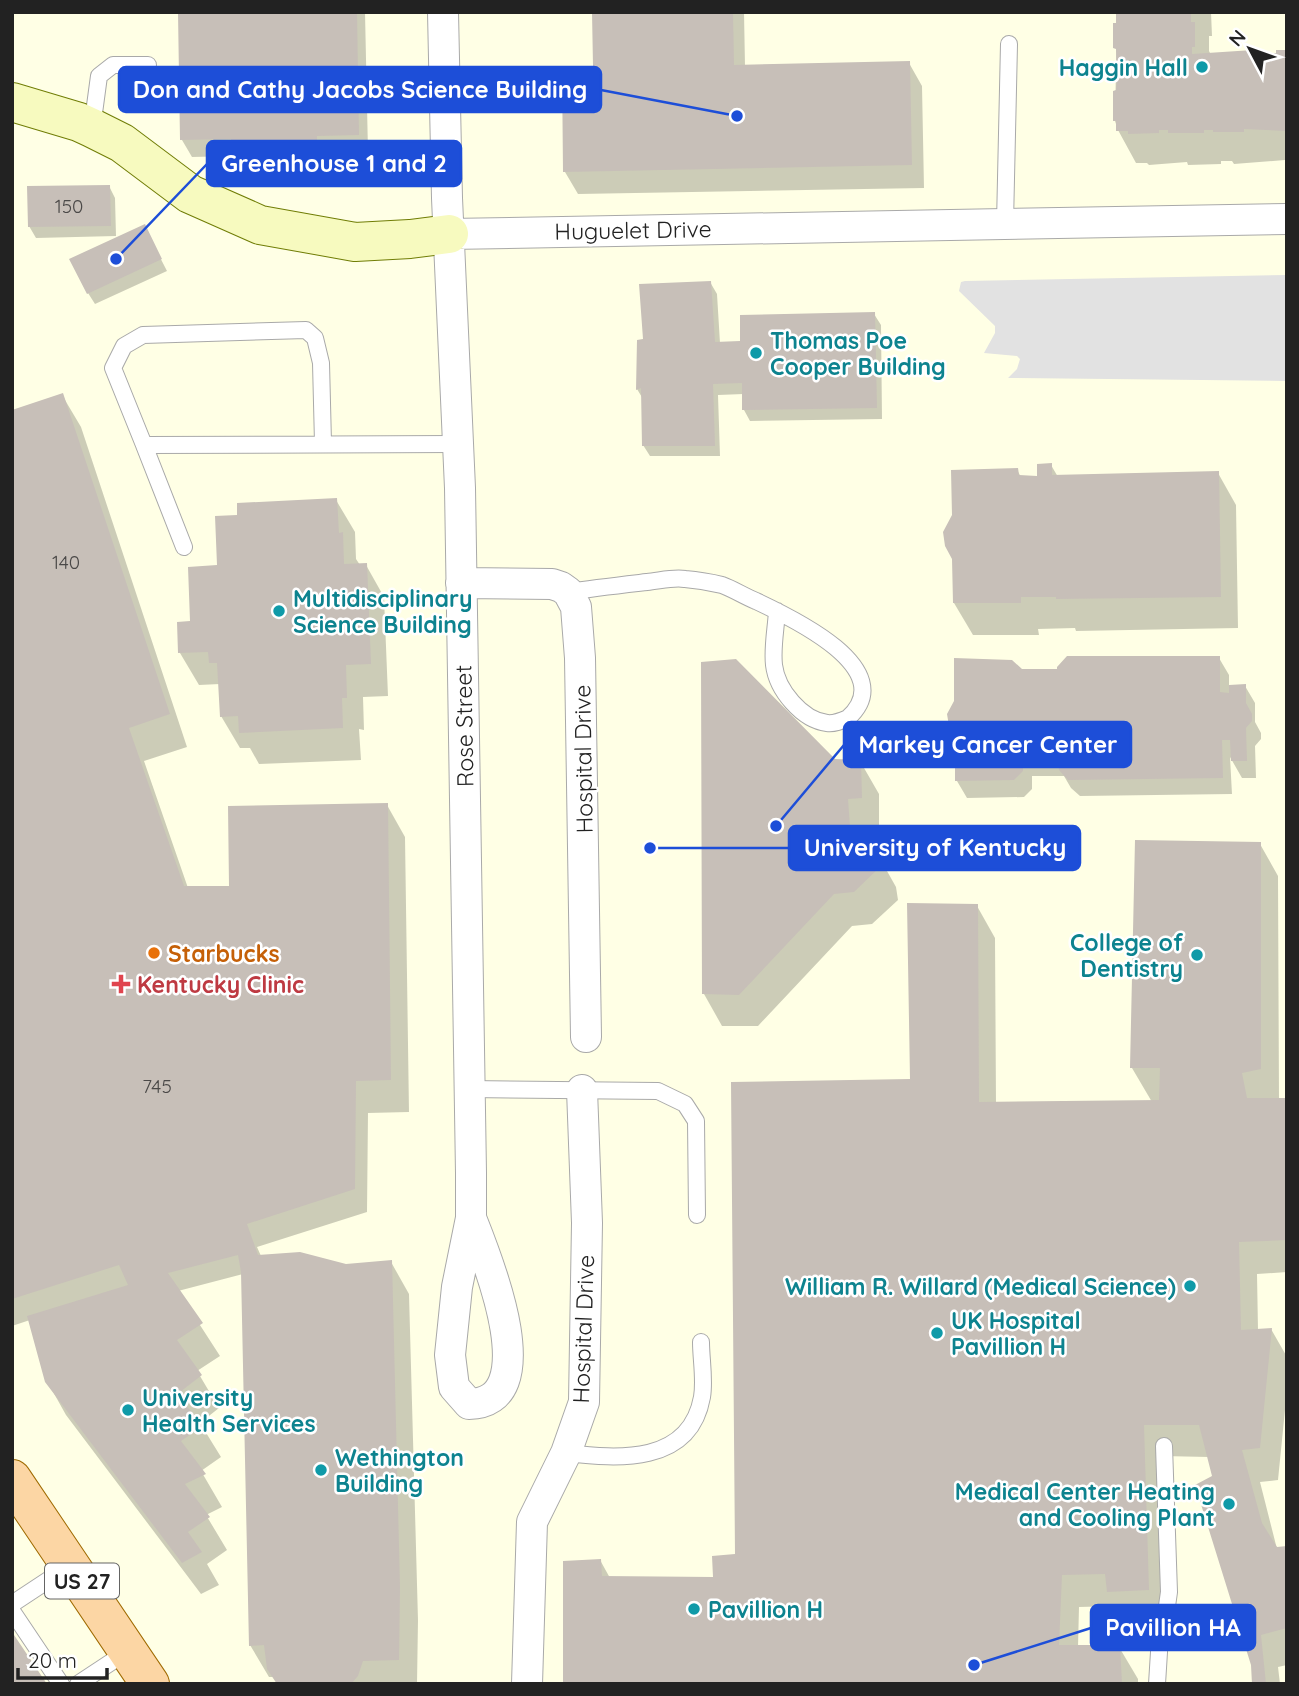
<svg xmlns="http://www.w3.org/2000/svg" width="1299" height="1696" viewBox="0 0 1299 1696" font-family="Quicksand,sans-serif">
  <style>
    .education { fill: #ffffe5 }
    .parking { fill: #e2e2e2 }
    .shadow { fill: #0003 }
    .building { fill: #c7bfb8 }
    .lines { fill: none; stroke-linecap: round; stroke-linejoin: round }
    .lane-casing { stroke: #a9a9a9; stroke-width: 18 }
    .street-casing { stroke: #a9a9a9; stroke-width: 32 }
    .secondary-casing { stroke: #707d05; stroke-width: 40 }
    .primary-casing { stroke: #a06b00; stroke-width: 40 }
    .lane { stroke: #fff; stroke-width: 16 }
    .street { stroke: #fff; stroke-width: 30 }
    .secondary { stroke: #f7fabf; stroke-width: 38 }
    .primary { stroke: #fcd6a4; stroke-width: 38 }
    .culture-dot { fill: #0f9aa8; stroke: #fff; stroke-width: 2.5 }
    .food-dot { fill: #e8710a; stroke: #fff; stroke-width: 2.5 }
    .health-dot { fill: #e0444e; stroke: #fff; stroke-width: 2.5 }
    .labels { text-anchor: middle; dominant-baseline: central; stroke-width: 5; stroke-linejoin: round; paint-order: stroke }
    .number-label { font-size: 19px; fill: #4b4948 }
    .shield { fill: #fff; stroke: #646464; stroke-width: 2 }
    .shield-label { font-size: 21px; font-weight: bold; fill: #222 }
    .culture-label { font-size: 23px; font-weight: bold; fill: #0d838f; stroke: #fff; text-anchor: start }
    .street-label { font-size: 23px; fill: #222; stroke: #fff }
    .food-label { font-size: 23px; font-weight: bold; fill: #c56008; stroke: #fff; text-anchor: start }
    .health-label { font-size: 23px; font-weight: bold; fill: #be3a42; stroke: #fff; text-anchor: start }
    .leader { fill: none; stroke: #1d4ed8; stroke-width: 2.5 }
    .callout-dot { fill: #1d4ed8; stroke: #fff; stroke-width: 2.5 }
    .callout { fill: #1d4ed8; stroke: #1d4ed8; stroke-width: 2.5 }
    .callout-label { font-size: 24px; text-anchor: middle; font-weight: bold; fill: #fff }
  </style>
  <rect width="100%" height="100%" fill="#f2efe9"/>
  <path class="education" d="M12,12H1287V1684H12Z"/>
  <path class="parking" d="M1287,275V384L1286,381L1008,378L1017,369L1020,359L1017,356L984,353L995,333V326L959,291L961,282L965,281Z"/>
  <path class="shadow" d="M180,12H365L368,152H326V166H311L309,162L257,163V167L243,168L236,156L192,157L182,140Z
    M594,12H744L745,66L909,63L922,86L924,188L578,194L565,172L595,68Z
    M1117,12H1211L1212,36H1209V51L1211,55H1278L1287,52V163L1285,160L1234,164L1232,161H1221V164L1188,165L1187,162L1149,165L1147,163H1136L1118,130L1115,121Z
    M109,186L115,198L116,236L36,238L29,226Z
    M150,238L167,271L95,304L88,293Z
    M710,282L717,294L720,343H742L874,314L881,325L882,419L750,421L744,410V394L718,395L720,456H650L643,445V399L637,389L645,340Z
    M62,395L81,427L187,747L144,761L188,888H231L387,805L405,837L409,1112L368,1113L367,1212L257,1247L261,1256L343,1265L391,1262L409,1294L418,1620L417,1684H278L274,1677H269L250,1645L243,1274L178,1291L220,1356L197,1371L219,1408L200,1423L221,1457L201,1471L222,1507L206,1515L227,1550L207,1564L219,1585L201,1594L66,1415L47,1381L30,1320L12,1326V412Z
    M1051,465L1058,477L1218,473L1236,505L1238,628L1076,631L1075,628L1038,629L1039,635H973L954,603V559L1017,470L1021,477L1039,478Z
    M336,500L355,532L356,559L360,565H366L384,597L388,696L363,697L364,730L359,729L361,760L259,764L250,748H240L221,716L220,684L199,685L180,653L239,516Z
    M1219,658L1229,675V687L1245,686L1255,703V722L1261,733V739L1255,746L1256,778H1242L1230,757L1232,794L1080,796L1071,788L1064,776H1032V789L1024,797L967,798L957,781L1021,671H1060Z
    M834,761H860L879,794V830H866L867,855H878L896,887L898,900L872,924L852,926L758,1026H722L704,994Z
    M1260,844L1278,876L1279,1100L1287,1099V1272L1257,1274L1258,1330L1271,1329L1287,1357V1390L1278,1480L1260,1482L1277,1549L1287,1547V1665L1278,1667L1280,1684H1254L1253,1664L1209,1457L1161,1456L1166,1622L1127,1623L1117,1606L1079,1607L1078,1647H1119L1138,1679V1684H564L600,1560L610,1578H714L737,1556L977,906L995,938L996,1103L1152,1102L1132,1068Z"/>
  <path class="building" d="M178,12H357L359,135L317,136V149H300V145L248,146V150L231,151V139L180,140Z
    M592,12H733L734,65L910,61L912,165L563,172L562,67L593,66Z
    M1116,12H1191V22H1195V47H1192V54L1253,50V53H1276V50H1287V131L1244,129V132H1213V130H1204V133H1168V130H1159V133L1128,134V131H1116V121H1113V91L1116,90L1117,80L1116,49L1113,48V23H1116Z
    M110,185L111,226L28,227L27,186Z
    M145,224L162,259L87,294L69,259Z
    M711,281L715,342L740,341V315L875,312L877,408L742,410V383L713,384L715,446H642L641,388L636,390L637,340L643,339L639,284Z
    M63,393L170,714L129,728L184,886H229L228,806L388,803L391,1080L356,1081L355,1189L247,1224L258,1255L300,1252L346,1264L392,1260L400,1587L399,1660L363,1661L358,1676L351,1684H277L267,1669L264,1645L249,1646L241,1272L238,1255L168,1273L203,1323L177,1340L202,1375L176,1395L204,1425L181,1441L206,1474L185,1484L210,1517L188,1532L202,1552L182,1563L45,1382L27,1316L128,1285L119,1265L12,1299V410Z
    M1052,463V475L1219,471L1221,597L1056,599V597H1021V603H953L952,559L945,546L943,532L952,515L951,470L1018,468L1019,475L1037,476V464Z
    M337,498L339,533L343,532L344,564L367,563L371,664L346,665L347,698H342L343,728L239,733L238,716L220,717L217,663H209L208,652L178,653L177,622L190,621L188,567L217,565L215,516L237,515V503Z
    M1067,656H1220V692L1229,693V685L1246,684V703L1252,714V721L1246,728L1247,761H1231L1230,740H1222L1223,778L1068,780L1059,770L1058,759H1023V771L1014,780L955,781V738L950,732L947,714L954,701V658L1012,660L1022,669H1057V667Z
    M736,659L835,759L861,760L862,798L848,799L852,854L879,853L880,867L854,892L834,894L739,995L702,994L701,662Z
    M1135,840L1261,842V1069L1242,1073L1247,1098H1287V1240L1239,1242L1241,1330L1272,1328L1260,1448L1242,1450L1262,1523L1277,1547L1287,1546V1628L1261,1635L1266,1684H1252L1251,1665L1195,1485L1212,1476L1199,1425H1144L1149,1590L1107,1592L1105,1574L1062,1575L1059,1645H1120L1122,1684H563V1561L601,1559L602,1576L713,1577L712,1556L735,1554L731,1082L910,1079L907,903L978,904L979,1102L1159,1100L1160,1068H1130Z
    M12,1632L47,1684H12Z"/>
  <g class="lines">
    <defs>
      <path id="lane" d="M92,128L99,76L113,65H148
        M1005,223L1009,44
        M323,443L321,363L315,338L306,330L143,335L124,346L113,368L144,445L458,444
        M144,445L184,547
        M568,592C594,588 621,585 647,582C659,581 673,577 685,579C697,580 710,582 722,585C733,589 744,596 756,601C790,617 902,669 848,718C841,721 834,724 827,723C802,720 777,690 774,665C772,648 776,628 777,611
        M469,1089L658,1091L685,1104L696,1121L697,1215
        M566,1453C618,1459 690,1465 702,1397C705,1380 701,1359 701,1342
        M12,1604L71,1565
        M12,1611L61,1684
        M78,1684L128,1651
        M1157,1684L1160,1636L1165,1620L1169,1592L1164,1446"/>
      <path id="street" d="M443,12L447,198L460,488L471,1173V1218L457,1287L450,1355L454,1387L469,1404C547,1403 486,1256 471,1218
        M449,234L1287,219
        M461,583L552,584L561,587L568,592L576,607L580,658L586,1037
        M527,1684L532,1522L566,1453L584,1402L587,1223L582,1090"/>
      <path id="secondary" d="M12,102L79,122L92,128L122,143L190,194L260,225L355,242L410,239L449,234"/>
      <path id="primary" d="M12,1479L150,1684"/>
    </defs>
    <use href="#lane" class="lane-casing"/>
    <use href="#street" class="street-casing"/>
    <use href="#secondary" class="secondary-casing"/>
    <use href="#primary" class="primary-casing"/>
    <use href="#lane" class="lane"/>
    <use href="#street" class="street"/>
    <use href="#secondary" class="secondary"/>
    <use href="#primary" class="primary"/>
  </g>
  <g class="culture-dot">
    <circle cx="1202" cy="67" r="7"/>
    <circle cx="756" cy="353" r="7"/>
    <circle cx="279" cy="611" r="7"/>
    <circle cx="1197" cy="955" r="7"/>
    <circle cx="1190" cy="1286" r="7"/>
    <circle cx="937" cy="1333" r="7"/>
    <circle cx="128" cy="1410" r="7"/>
    <circle cx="321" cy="1470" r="7"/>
    <circle cx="1229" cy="1504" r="7"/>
    <circle cx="694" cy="1609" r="7"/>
  </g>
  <circle class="food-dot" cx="154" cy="953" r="7"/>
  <path class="health-dot" d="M117.5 973.5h7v7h7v7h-7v7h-7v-7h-7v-7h7z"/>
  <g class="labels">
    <g class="number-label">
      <text x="69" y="206">150</text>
      <text x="66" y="562">140</text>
      <text x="157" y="1086">745</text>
    </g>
    <rect class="shield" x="45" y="1563.5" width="74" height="35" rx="5"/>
    <g class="shield-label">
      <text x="82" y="1581">US 27</text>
    </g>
    <g class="culture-label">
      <text x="1188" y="67" text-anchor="end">Haggin Hall</text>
      <text x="770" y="340">Thomas Poe<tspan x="770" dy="26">Cooper Building</tspan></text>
      <text x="293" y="598">Multidisciplinary<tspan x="293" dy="26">Science Building</tspan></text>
      <text x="1183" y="942" text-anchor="end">College of<tspan x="1183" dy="26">Dentistry</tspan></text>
      <text x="1176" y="1286" text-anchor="end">William R. Willard (Medical Science)</text>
      <text x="951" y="1320">UK Hospital<tspan x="951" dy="26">Pavillion H</tspan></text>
      <text x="142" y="1397">University<tspan x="142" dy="26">Health Services</tspan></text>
      <text x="335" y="1457">Wethington<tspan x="335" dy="26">Building</tspan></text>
      <text x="1215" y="1491" text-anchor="end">Medical Center Heating<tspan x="1215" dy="26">and Cooling Plant</tspan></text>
      <text x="708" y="1609">Pavillion H</text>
    </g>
    <g class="street-label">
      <text transform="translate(633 230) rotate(-1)">Huguelet Drive</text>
      <text transform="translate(464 726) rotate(-91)">Rose Street</text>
      <text transform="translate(583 759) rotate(-91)">Hospital Drive</text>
      <text transform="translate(583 1329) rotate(-88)">Hospital Drive</text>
    </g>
    <g class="food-label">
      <text x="168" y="953">Starbucks</text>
    </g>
    <g class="health-label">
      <text x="137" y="984">Kentucky Clinic</text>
    </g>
  </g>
  <path class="leader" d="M737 116L601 90M116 259L207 164M776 826L844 745M650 848L789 848M974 1665L1091 1628"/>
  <g class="callout-dot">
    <circle cx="737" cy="116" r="7"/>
    <circle cx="116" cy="259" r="7"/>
    <circle cx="776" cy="826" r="7"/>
    <circle cx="650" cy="848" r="7"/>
    <circle cx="974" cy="1665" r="7"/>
  </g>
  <g class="callout">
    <rect x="119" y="67" width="482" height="45" rx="7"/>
    <rect x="207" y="141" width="254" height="45" rx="7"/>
    <rect x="844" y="722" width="287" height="45" rx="7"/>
    <rect x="789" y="826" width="291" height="44" rx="7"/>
    <rect x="1091" y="1605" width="164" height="45" rx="7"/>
  </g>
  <g class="callout-label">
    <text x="360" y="98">Don and Cathy Jacobs Science Building</text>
    <text x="334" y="172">Greenhouse 1 and 2</text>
    <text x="988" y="753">Markey Cancer Center</text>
    <text x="935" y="856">University of Kentucky</text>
    <text x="1173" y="1636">Pavillion HA</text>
  </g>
  <rect width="1299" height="1696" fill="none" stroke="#222222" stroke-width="28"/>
  <g transform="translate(1250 49) rotate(311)" stroke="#ffffff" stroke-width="5" paint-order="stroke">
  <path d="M0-5L12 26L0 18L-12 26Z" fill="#222222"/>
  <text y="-10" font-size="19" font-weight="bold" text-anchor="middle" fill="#222222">N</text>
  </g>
  <path d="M18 1668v10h89v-10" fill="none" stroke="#222222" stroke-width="3.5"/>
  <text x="28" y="1668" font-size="21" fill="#222222" stroke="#ffffff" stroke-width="5" paint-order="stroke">20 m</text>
</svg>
